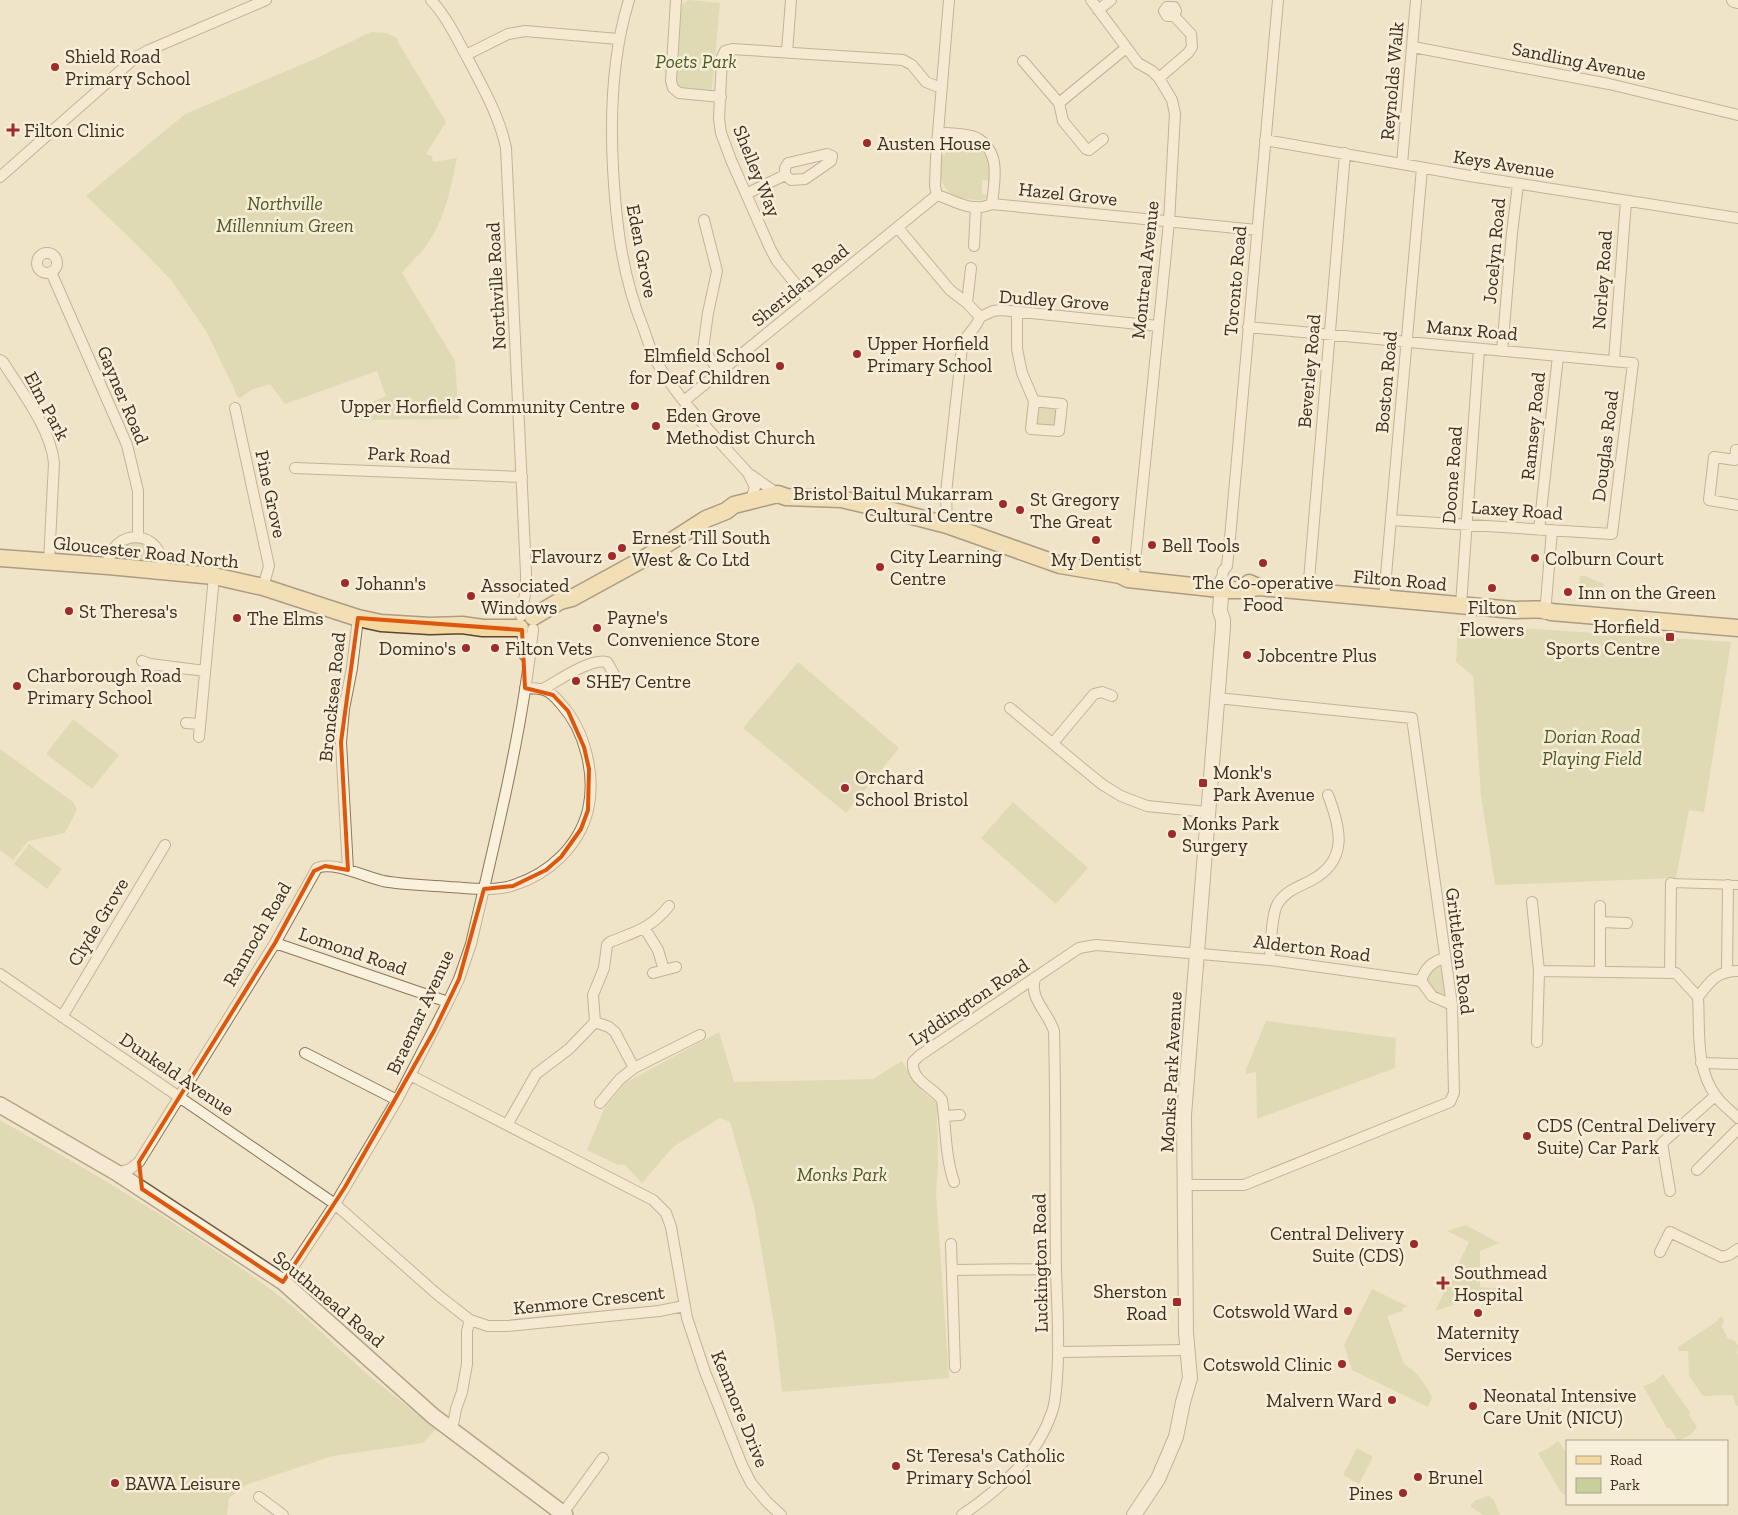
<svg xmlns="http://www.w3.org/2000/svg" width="1738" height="1515" viewBox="0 0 1738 1515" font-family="'Zilla Slab',serif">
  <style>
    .green { fill: #c9cf9b }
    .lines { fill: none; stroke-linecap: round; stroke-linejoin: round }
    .pedestrian-casing { stroke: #8d765c; stroke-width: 10 }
    .minor-casing { stroke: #8d765c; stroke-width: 12 }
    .tertiary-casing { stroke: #8d765c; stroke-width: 16 }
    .secondary-casing { stroke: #6f573f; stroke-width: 18 }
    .primary-casing { stroke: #5b4430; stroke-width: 19 }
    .pedestrian { stroke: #faf1dc; stroke-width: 8 }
    .minor { stroke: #faf1dc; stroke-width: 10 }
    .tertiary { stroke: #faf1dc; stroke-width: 14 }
    .secondary { stroke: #faf1dc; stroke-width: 15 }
    .primary { stroke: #f3d9a0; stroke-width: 16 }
    .marked { fill: none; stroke: #df570d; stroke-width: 4; stroke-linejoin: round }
    .poi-dot { fill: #9e2a2b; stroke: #f7eed8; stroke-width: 2 }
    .labels { text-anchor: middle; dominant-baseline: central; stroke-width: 5; stroke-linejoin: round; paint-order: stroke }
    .poi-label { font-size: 19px; fill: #3d2e20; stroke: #f7eed8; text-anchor: start }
    .park-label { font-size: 19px; font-style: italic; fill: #4d5a26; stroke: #f7eed8 }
    .street-label { font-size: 19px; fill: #3d2e20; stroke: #f7eed8 }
  </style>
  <rect width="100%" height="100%" fill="#f0e4c8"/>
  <path class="green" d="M689,0L720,3L712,91L679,89L674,82L682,4Z
    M371,32L387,33L397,38L398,42L446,122L426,154L432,156L433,162L457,158C451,188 445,218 428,243C421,254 410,262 402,273L455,361L459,419L355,420L354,410L386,396L377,371L285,404L270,384L251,390L240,398L237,397L233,386L206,331L172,281L136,244L86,196L185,114L319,57Z
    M946,137H950L951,145H957L958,141L962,138L973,140L989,154L991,181L982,180V194L989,195L988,198C981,201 975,200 968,199C940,197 940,177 940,155H945Z
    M1038,407L1057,409L1056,426L1037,424Z
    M137,541L150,545L158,561L114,558L122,546Z
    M1580,576H1585L1604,584L1602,596L1578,593Z
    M1458,624L1731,642L1704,812L1689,810L1676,878L1495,885L1481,796L1473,676L1456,662Z
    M798,662L899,748L846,813L743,728Z
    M73,719L119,755L92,789L46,754Z
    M0,749L73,802L77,810L65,833L28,841L13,860L0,850Z
    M1013,802L1088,868L1056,904L981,838Z
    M29,844L62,869L47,889L14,864Z
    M1437,967H1443L1446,998L1432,991L1427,981L1428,975Z
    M1266,1021L1396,1038L1395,1068L1257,1119L1256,1072L1246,1074V1069Z
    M719,1032L734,1082L873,1079L902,1061L913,1081L922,1091L937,1103L938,1167L936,1192L949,1378L782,1392L775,1330L754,1206L730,1122L720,1118L673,1147L642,1183L624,1164L618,1165L587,1150L604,1109L625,1083Z
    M0,1120C93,1173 187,1227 273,1291C309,1318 339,1350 373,1379C394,1396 415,1412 436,1429L423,1443L333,1456L246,1485L229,1498L227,1515H0Z
    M1466,1225L1499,1243L1480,1251V1287L1504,1289L1435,1311L1469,1242L1447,1231Z
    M1372,1289L1407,1306L1403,1308V1311L1387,1316L1404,1364C1416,1371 1426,1384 1432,1397L1428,1407L1352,1370L1344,1345Z
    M1721,1316L1724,1320L1722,1327L1728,1339L1734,1340L1738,1346L1737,1353L1738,1355V1406H1736L1733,1395L1703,1396L1689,1376L1688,1351H1678V1347L1716,1322Z
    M1663,1374L1690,1412L1689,1415L1697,1427C1691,1435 1687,1438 1677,1440L1670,1428H1667L1643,1386L1654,1382Z
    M1558,1441L1567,1453V1498L1565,1494H1562L1538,1453L1549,1448Z
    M1357,1448L1373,1457L1359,1484L1343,1475Z
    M1489,1496L1494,1500L1500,1515H1483L1471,1507V1504L1476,1500Z"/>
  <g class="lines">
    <defs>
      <path id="pedestrian" d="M1671,883L1738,885"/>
      <path id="minor" d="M431,0C447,17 457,39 468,59C483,88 499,115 506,148L526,573V589L521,616
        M629,0C612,55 610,112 613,168C616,223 622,276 643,327C647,338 650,349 655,359C679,402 716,437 748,473L755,487L751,500
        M676,0L671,81L673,88L679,93L721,97
        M1091,0L1138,63L1152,71L1159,78L1172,100L1175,114L1169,222L1134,573
        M1098,10L1111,0
        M1413,47L1609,84L1738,115
        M787,52L791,0
        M466,55L508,34L525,31L618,39
        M1023,61L1059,103L1063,121L1086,149L1089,150L1103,139
        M1159,78L1188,53L1192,47L1191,34L1174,16H1167L1164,11L1167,7H1174L1176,11L1174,16
        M1059,103L1126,48
        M946,133C955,134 969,134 977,138C1002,152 994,182 992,204
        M1265,140L1470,176L1738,218
        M827,154L832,156L831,161L805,179L791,180L785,175V168L788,163Z
        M1402,164L1416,0
        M0,177L136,57L149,50L266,0
        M746,194L785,175
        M937,195C956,201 971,213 992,204L1257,230
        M937,195L935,186L936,157L949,0
        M704,220L717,271L708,313L703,349L720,372
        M898,228L950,290L967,303L980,317
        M974,246L976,207
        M37 263a10 10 0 1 1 20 0a10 10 0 1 1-20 0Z
        M51,272L127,445L138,491V537
        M808,299L777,261L770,248L731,160L721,133L719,119L722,57L725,51L732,49L903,60L912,65L926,82L941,88
        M967,303L971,268
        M1017,313V349L1022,373L1034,401L1031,429L1059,431L1062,404L1034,401
        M980,317L993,311L1001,310L1158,326
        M1248,327L1633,363L1612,534L1391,520
        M1502,351L1512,233L1518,184
        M0,360L3,362C21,391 51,429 54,463L49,562
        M1614,361L1626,201
        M684,401L937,195
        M235,408L269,566L263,587
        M1738,450H1736L1735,460L1714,457L1709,500L1738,505
        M295,468L522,477
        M751,475L778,494
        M947,525L946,493L962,347C964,335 976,330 980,317
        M1539,530L1558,356
        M108,566C109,528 165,526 162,571
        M1222,581L1223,571L1227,566L1230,538L1278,0
        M1308,592L1345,153
        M1384,598L1422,168
        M1461,605L1479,349
        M1545,614L1552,530
        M522,630L525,656
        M142,661L150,664L205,671
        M148,677L150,664
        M543,689C558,681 590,658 607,662L616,678
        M1010,708L1082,768L1103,785L1121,796L1147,806L1207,812
        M186,723L199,724
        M199,737L214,576
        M1053,743L1094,694L1102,692L1112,696
        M348,870L341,742L344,709L352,668L358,618
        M1532,902L1539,971L1537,1042
        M1600,922L1627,923
        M645,929L658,950L664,970
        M275,943L448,1002
        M1444,958C1432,962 1425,968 1421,981L1432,996L1452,1005
        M1270,960C1271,945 1271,915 1278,903C1286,891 1298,887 1310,881C1349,861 1341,829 1328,795
        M1539,971L1676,973L1698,997C1700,1030 1695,1068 1716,1096C1721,1104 1731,1111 1738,1118
        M1727,971L1728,885
        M1600,972V906
        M1670,972L1671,883
        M653,973L676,967
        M0,974L335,1204L438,1295L470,1320L488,1326H507L659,1311L684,1306
        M1698,997C1710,981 1717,971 1738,971
        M62,1017L165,845
        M595,1022L609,1027L615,1032L634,1068
        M305,1053L397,1100
        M1701,1063L1738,1064
        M410,1075L653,1200L666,1213L671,1227L687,1318L705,1372L742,1465L751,1483L767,1502L781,1515
        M600,1103L620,1079L634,1068L700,1035
        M944,1116L960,1115
        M507,1125L536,1074L569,1049L595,1022L593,995L604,968L607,945L610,942C637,931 650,929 669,906
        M1697,1170L1738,1129
        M117,1173L130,1169L139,1162L275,943L317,868C334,861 365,877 383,881C405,885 428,885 450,887C471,888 494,892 514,885C549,874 579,846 588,810C596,775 585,730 561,704C556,698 551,692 544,690C538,688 531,688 525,688
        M954,1182C945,1156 946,1127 942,1100C933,1087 911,1081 913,1062L919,1056L1079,948L1096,945L1270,960L1421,981
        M1184,1185H1244L1450,1102L1454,1093L1452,1005L1412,718L1217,698
        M1670,1191L1662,1143L1715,1096
        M951,1244L955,1367
        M1660,1252L1670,1232L1722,1257L1729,1255L1738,1249
        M952,1270L1056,1269
        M283,1282L335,1204L397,1100L448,1002L459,979L471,944C495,840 522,735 533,629
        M1060,1352L1186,1350
        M452,1430L456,1409L462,1392L467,1364V1331L470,1320
        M259,1497L283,1515
        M563,1513L603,1458
        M962,1515C1000,1489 1037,1457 1052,1412C1056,1401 1056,1389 1057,1378C1060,1342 1057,1306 1056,1269C1055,1189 1056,1110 1054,1031C1048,1012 1029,999 1035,979"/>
      <path id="tertiary" d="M1734,0L1738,1
        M1134,1515L1158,1479L1176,1437L1183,1402L1190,1378L1186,1333L1184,1115L1223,627V620L1220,611L1222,581"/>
      <path id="secondary" d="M0,1105L117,1173L283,1282L433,1416L565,1515"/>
      <path id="primary" d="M0,558L108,566L214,576L263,587L358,618L381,623L430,626L462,625L483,628H520
        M1249,583L1258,587L1514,610C1523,610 1545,608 1551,612L1738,628
        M533,617L560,601L572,598L645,558L706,519L726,511L734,505L778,494L786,497L841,499L893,511L947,525L1060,565L1120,575L1128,579L1229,590H1244L1258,587"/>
    </defs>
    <use href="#pedestrian" class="pedestrian-casing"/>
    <use href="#minor" class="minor-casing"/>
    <use href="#tertiary" class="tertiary-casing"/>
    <use href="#secondary" class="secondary-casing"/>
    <use href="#primary" class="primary-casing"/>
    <use href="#pedestrian" class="pedestrian"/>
    <use href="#minor" class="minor"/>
    <use href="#tertiary" class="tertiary"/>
    <use href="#secondary" class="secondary"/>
    <use href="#primary" class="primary"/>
  </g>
  <path d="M0 0H1738V1515H0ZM358,618L522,630L525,688L553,695L568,711L584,747L589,769L588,810L581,829L561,857L546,870L513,886L484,889L459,979L434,1031L345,1187L283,1282L142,1189L139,1162L275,943L314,871L325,866L348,870L341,742Z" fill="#f0e4c8" fill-opacity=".55" fill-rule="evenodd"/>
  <path class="marked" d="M358,618L522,630L525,688L553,695L568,711L584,747L589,769L588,810L581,829L561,857L546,870L513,886L484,889L459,979L434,1031L345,1187L283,1282L142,1189L139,1162L275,943L314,871L325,866L348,870L341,742Z"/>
  <g class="poi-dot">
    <circle cx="55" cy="67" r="5"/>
    <path d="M10.5 122.5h5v5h5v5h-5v5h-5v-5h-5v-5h5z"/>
    <circle cx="867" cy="143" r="5"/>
    <circle cx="857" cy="354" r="5"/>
    <circle cx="780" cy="366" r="5"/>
    <circle cx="635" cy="406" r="5"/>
    <circle cx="656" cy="426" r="5"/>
    <circle cx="1003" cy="504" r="5"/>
    <circle cx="1020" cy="510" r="5"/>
    <circle cx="1096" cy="540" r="5"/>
    <circle cx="1152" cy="545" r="5"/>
    <circle cx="622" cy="548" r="5"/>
    <circle cx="612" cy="556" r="5"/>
    <circle cx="1535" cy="558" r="5"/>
    <circle cx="1263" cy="563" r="5"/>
    <circle cx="880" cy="567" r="5"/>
    <circle cx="345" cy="583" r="5"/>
    <circle cx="1492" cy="588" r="5"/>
    <circle cx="1568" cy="592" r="5"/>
    <circle cx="471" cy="596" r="5"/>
    <circle cx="69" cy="611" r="5"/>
    <circle cx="237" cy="618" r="5"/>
    <circle cx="597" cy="628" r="5"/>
    <rect x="1665" y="632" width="10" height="10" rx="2.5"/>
    <circle cx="466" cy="648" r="5"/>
    <circle cx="495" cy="648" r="5"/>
    <circle cx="1247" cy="655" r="5"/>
    <circle cx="576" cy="681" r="5"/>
    <circle cx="17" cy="686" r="5"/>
    <rect x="1198" y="778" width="10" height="10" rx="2.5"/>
    <circle cx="845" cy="788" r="5"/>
    <circle cx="1172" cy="834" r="5"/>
    <circle cx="1527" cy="1136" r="5"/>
    <circle cx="1414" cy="1244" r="5"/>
    <path d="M1440.5 1275.5h5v5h5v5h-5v5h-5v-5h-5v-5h5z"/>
    <rect x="1172" y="1297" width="10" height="10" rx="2.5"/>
    <circle cx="1348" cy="1311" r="5"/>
    <circle cx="1478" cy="1313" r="5"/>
    <circle cx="1342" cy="1364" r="5"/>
    <circle cx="1392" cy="1400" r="5"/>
    <circle cx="1473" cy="1406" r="5"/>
    <circle cx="896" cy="1466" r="5"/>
    <circle cx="1418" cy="1477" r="5"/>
    <circle cx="115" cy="1483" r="5"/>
    <circle cx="1403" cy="1493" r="5"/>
  </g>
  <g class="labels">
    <g class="poi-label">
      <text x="65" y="56">Shield Road<tspan x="65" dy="22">Primary School</tspan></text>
      <text x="24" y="130">Filton Clinic</text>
      <text x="877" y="143">Austen House</text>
      <text x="867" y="343">Upper Horfield<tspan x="867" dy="22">Primary School</tspan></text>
      <text x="770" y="355" text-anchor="end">Elmfield School<tspan x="770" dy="22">for Deaf Children</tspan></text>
      <text x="625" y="406" text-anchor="end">Upper Horfield Community Centre</text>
      <text x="666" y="415">Eden Grove<tspan x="666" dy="22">Methodist Church</tspan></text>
      <text x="993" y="493" text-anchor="end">Bristol Baitul Mukarram<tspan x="993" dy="22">Cultural Centre</tspan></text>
      <text x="1030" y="499">St Gregory<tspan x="1030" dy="22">The Great</tspan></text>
      <text x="632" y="537">Ernest Till South<tspan x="632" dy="22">West &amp; Co Ltd</tspan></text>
      <text x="1162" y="545">Bell Tools</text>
      <text x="602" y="556" text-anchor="end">Flavourz</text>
      <text x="890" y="556">City Learning<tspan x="890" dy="22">Centre</tspan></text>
      <text x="1545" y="558">Colburn Court</text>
      <text x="1096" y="559" text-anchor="middle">My Dentist</text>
      <text x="1263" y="582" text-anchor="middle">The Co-operative<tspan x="1263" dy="22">Food</tspan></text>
      <text x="355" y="583">Johann's</text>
      <text x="481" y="585">Associated<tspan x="481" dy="22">Windows</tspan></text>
      <text x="1578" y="592">Inn on the Green</text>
      <text x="1492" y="607" text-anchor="middle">Filton<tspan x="1492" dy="22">Flowers</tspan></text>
      <text x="79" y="611">St Theresa's</text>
      <text x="607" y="617">Payne's<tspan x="607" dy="22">Convenience Store</tspan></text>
      <text x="247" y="618">The Elms</text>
      <text x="1660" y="626" text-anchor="end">Horfield<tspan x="1660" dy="22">Sports Centre</tspan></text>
      <text x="456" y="648" text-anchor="end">Domino's</text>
      <text x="505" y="648">Filton Vets</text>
      <text x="1257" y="655">Jobcentre Plus</text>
      <text x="27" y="675">Charborough Road<tspan x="27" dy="22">Primary School</tspan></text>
      <text x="586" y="681">SHE7 Centre</text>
      <text x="1213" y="772">Monk's<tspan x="1213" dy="22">Park Avenue</tspan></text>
      <text x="855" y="777">Orchard<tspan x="855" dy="22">School Bristol</tspan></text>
      <text x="1182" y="823">Monks Park<tspan x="1182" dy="22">Surgery</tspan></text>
      <text x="1537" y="1125">CDS (Central Delivery<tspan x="1537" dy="22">Suite) Car Park</tspan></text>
      <text x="1404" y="1233" text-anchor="end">Central Delivery<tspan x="1404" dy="22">Suite (CDS)</tspan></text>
      <text x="1454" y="1272">Southmead<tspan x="1454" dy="22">Hospital</tspan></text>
      <text x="1167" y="1291" text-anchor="end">Sherston<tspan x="1167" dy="22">Road</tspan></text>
      <text x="1338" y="1311" text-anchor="end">Cotswold Ward</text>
      <text x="1478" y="1332" text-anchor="middle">Maternity<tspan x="1478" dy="22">Services</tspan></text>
      <text x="1332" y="1364" text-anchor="end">Cotswold Clinic</text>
      <text x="1483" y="1395">Neonatal Intensive<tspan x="1483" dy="22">Care Unit (NICU)</tspan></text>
      <text x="1382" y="1400" text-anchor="end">Malvern Ward</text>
      <text x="906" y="1455">St Teresa's Catholic<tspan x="906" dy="22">Primary School</tspan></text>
      <text x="1428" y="1477">Brunel</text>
      <text x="125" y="1483">BAWA Leisure</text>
      <text x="1393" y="1493" text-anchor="end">Pines</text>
    </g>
    <g class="park-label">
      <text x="696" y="61">Poets Park</text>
      <text x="285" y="203">Northville<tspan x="285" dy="22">Millennium Green</tspan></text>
      <text x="1592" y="736">Dorian Road<tspan x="1592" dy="22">Playing Field</tspan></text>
      <text x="842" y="1174">Monks Park</text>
    </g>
    <g class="street-label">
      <text transform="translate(1579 61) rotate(11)">Sandling Avenue</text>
      <text transform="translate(1392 81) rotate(-85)">Reynolds Walk</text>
      <text transform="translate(1504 164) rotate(9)">Keys Avenue</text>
      <text transform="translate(757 171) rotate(68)">Shelley Way</text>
      <text transform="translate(1068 194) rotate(6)">Hazel Grove</text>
      <text transform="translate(642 251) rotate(79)">Eden Grove</text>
      <text transform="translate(1494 251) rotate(-85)">Jocelyn Road</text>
      <text transform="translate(1145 270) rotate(-84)">Montreal Avenue</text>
      <text transform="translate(1602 280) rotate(-86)">Norley Road</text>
      <text transform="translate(1235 281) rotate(-85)">Toronto Road</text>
      <text transform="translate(800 285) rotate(-39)">Sheridan Road</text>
      <text transform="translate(496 286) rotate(-93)">Northville Road</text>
      <text transform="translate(1054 300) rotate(4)">Dudley Grove</text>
      <text transform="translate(1472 330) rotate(5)">Manx Road</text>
      <text transform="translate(1309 371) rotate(-85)">Beverley Road</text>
      <text transform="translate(1386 382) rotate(-85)">Boston Road</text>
      <text transform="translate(123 395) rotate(67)">Gayner Road</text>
      <text transform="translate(47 406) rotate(62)">Elm Park</text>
      <text transform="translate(1533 426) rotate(-84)">Ramsey Road</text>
      <text transform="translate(1605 446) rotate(-83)">Douglas Road</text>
      <text transform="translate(409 455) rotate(3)">Park Road</text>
      <text transform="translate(1452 475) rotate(-86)">Doone Road</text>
      <text transform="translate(271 494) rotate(78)">Pine Grove</text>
      <text transform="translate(1517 510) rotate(4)">Laxey Road</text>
      <text transform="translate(146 552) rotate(6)">Gloucester Road North</text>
      <text transform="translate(1400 580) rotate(5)">Filton Road</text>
      <text transform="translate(332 697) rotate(-84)">Broncksea Road</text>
      <text transform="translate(98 922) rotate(-59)">Clyde Grove</text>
      <text transform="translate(257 934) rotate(-60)">Rannoch Road</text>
      <text transform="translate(1312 948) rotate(7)">Alderton Road</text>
      <text transform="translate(353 951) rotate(19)">Lomond Road</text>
      <text transform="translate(1460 951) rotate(83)">Grittleton Road</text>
      <text transform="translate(969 1002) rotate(-34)">Lyddington Road</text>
      <text transform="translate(420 1012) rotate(-65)">Braemar Avenue</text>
      <text transform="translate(1171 1072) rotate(-87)">Monks Park Avenue</text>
      <text transform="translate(177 1074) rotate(34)">Dunkeld Avenue</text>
      <text transform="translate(1040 1263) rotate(-91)">Luckington Road</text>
      <text transform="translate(329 1299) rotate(40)">Southmead Road</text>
      <text transform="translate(589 1300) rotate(-6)">Kenmore Crescent</text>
      <text transform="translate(740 1409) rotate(68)">Kenmore Drive</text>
    </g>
  </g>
  <rect x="1566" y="1440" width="162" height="65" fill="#f7eed8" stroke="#ada18e"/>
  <rect x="1576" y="1456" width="25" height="8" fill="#f3d9a0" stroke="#ada18e"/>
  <text x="1610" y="1465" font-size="15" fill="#3d2e20">Road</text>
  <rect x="1576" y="1478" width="25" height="15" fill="#c9cf9b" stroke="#ada18e"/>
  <text x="1610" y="1490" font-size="15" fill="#3d2e20">Park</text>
</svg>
